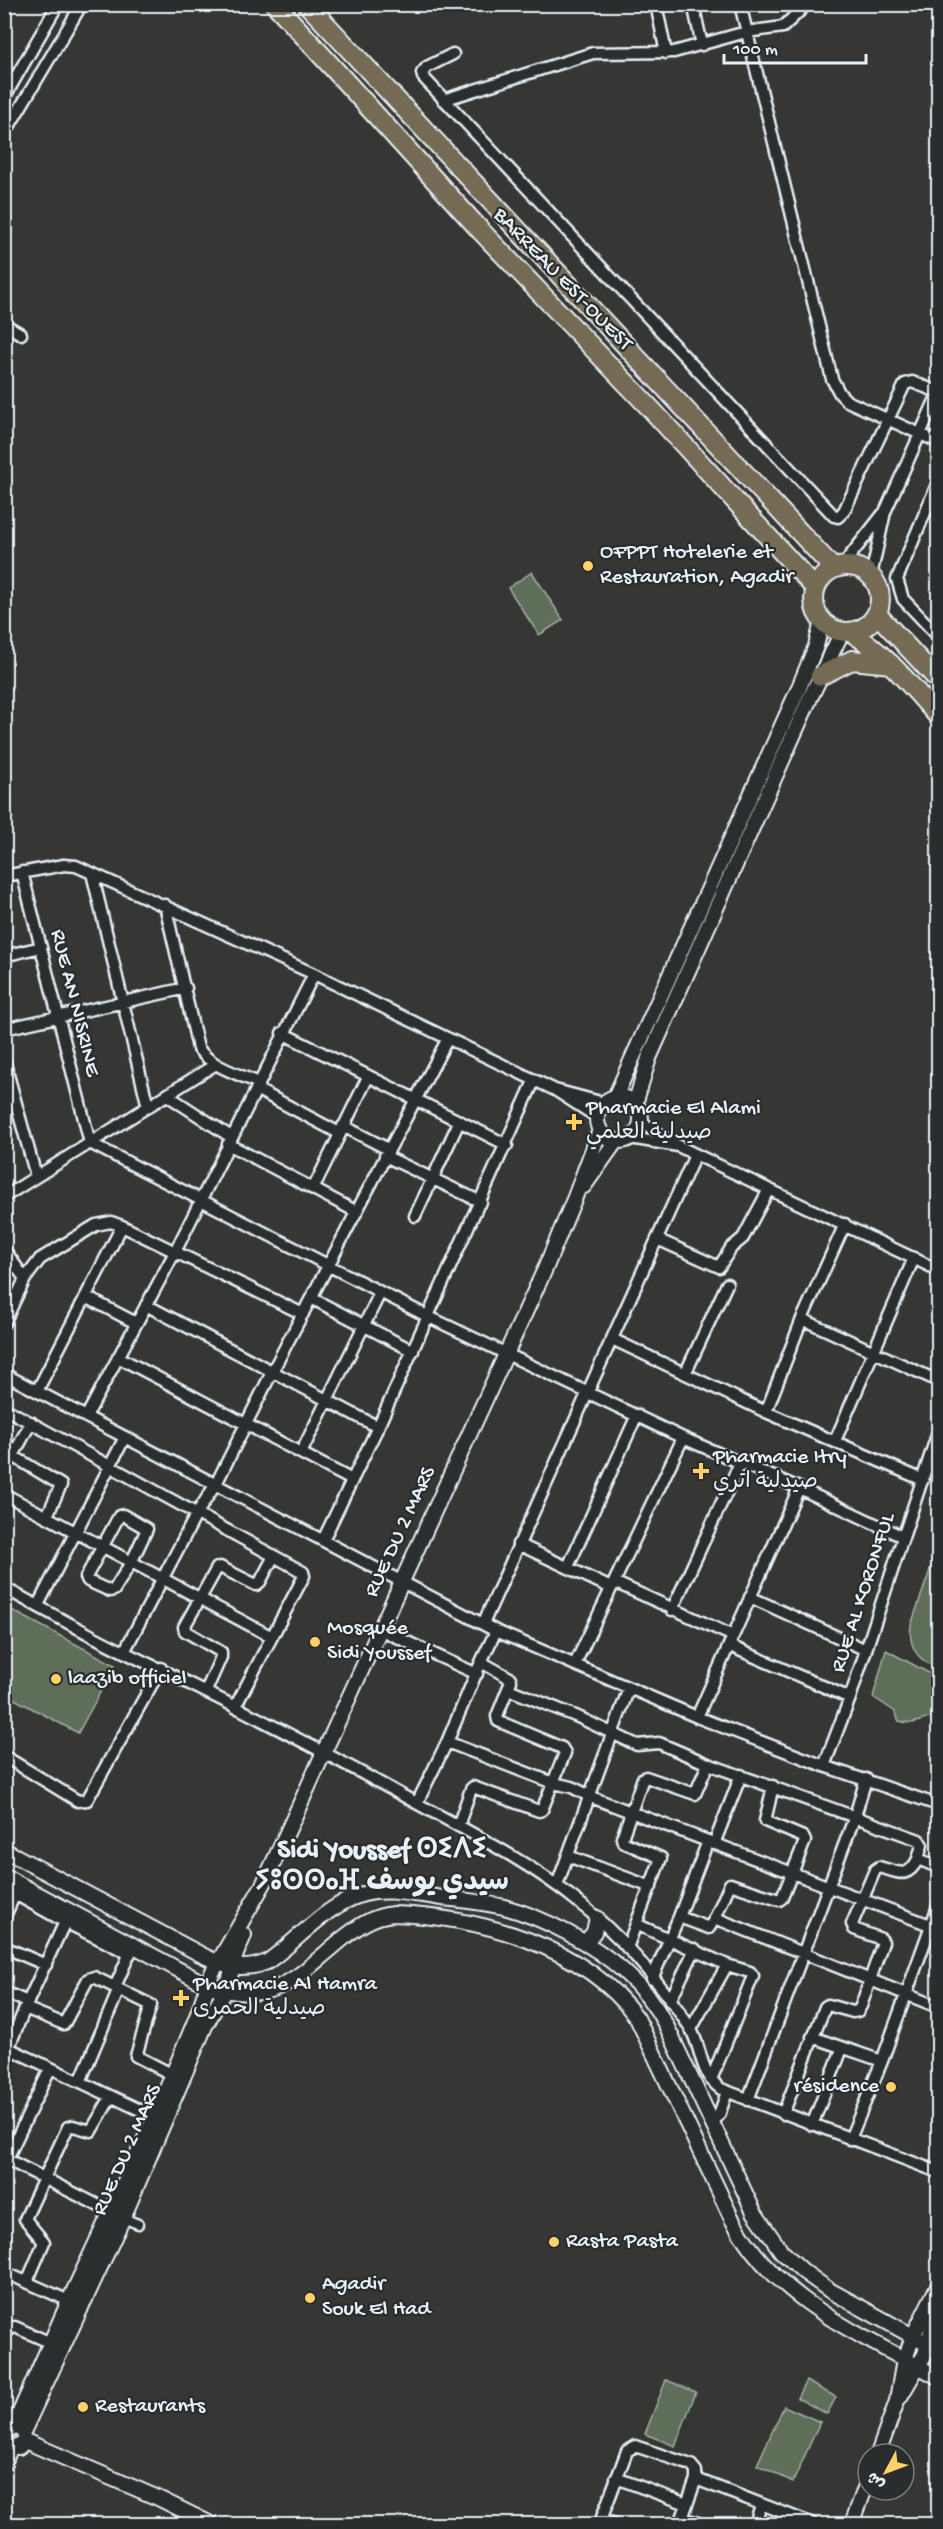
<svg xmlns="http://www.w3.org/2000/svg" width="943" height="2529" viewBox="0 0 943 2529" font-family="'Gochi Hand','Playpen Sans Arabic','Noto Sans Tifinagh',sans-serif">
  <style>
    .green { fill: #5e6e58; stroke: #a3b0a8; stroke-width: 1.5 }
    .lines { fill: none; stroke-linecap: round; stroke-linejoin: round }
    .pedestrian-casing { stroke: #e8f1f8; stroke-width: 13 }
    .minor-casing { stroke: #e8f1f8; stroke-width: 15 }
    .tertiary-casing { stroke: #e8f1f8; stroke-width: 18 }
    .primary-casing { stroke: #e8f1f8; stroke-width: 22 }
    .pedestrian { stroke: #2a2d2e; stroke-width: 8 }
    .minor { stroke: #2a2d2e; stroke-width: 10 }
    .tertiary { stroke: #2a2d2e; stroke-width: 14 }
    .primary { stroke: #746b52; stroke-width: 18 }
    .poi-dot { fill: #ffd166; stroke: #2a2d2e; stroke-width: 2 }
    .labels { text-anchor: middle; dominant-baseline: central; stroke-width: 4.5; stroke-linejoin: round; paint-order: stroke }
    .street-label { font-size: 22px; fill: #e8f1f8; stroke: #2a2d2e }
    .poi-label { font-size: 22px; fill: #e8f1f8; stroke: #2a2d2e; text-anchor: start }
    .district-label { font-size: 28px; font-weight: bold; fill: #e8f1f8; stroke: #2a2d2e }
  </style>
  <rect width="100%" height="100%" fill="#363634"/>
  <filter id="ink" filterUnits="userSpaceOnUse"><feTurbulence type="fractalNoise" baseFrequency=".0167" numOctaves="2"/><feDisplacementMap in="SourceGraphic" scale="12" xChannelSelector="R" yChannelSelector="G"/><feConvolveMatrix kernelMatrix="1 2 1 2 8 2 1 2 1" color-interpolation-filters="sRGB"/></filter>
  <g filter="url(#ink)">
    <path class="green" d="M532,572L563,620L539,635L508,588Z
      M938,1547V1667C917,1662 908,1645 911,1625Z
      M4,1606L115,1665L78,1733L5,1694Z
      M886,1650L938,1678V1718C922,1716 919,1727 899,1721L894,1711L873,1697Z
      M666,2380L696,2392L675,2446L645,2434Z
      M806,2381L836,2397L827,2414L797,2398Z
      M784,2406L820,2422L793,2482L757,2465Z"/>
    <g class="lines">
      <defs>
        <path id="pedestrian" d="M123,2218L138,2224"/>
        <path id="minor" d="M656,4L666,53
          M693,4L702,45
          M740,4L832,379L840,394L847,401L938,442
          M453,54L427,67L422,73L423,77L834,516L838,517L844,511L905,384L912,382L938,392
          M4,98L58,4
          M443,100L593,53L674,52L746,32L783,27L807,4
          M4,135L82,4
          M4,324L21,334
          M938,482L897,579L903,599L938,636
          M843,565L883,514
          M871,576L885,512L938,394
          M22,872L90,1143L427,1316L683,1438L799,1488L903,1537
          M92,873L148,1107
          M4,876L64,865L76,866L314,974L555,1090
          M165,905L198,1048C211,1067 238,1074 259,1083
          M4,956L41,947
          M4,1029L186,988
          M282,1033L507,1145
          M4,1060L36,1176
          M256,1089L339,1133
          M167,1095L231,1137
          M597,1117L555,1090L604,1103
          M343,1126L388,1149
          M630,1138L678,1146L641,1122
          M228,1144L357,1212
          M678,1146L938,1270
          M385,1156L481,1202
          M313,1189L368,1077
          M4,1197L216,1064
          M415,1216L459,1122
          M657,1239L719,1267L731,1248L743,1238L768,1191
          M4,1249L25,1279L4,1323
          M25,1279L40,1259L96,1225L111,1222L122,1226L303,1314
          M86,1297L136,1323
          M311,1298L413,1351
          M146,1305L378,1427
          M802,1319L938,1381
          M612,1339L766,1412L923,1480
          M118,1357L352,1480
          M686,1372L727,1284
          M4,1374L496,1631L697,1717L824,1766L938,1805
          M37,1391L122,1226
          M4,1408L303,1572L304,1576L235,1707
          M766,1412L802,1319L845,1224
          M86,1417L175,1252L314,974
          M31,1422L13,1456L61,1485L47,1516
          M835,1441L914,1258
          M301,1453L380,1293
          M4,1494L272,1637
          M123,1515L147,1529L132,1561L114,1590L110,1591L88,1581L86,1577L119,1516Z
          M323,1540L378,1427L534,1081
          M518,1544L611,1588
          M568,1567L637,1415
          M614,1582L733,1636
          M4,1588C44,1609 84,1633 124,1652C220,1698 314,1746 407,1798C465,1830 525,1859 577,1901C620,1935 659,1981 689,2026C703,2048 698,2072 721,2089L938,2172
          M750,1597L866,1650
          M38,1605L125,1437
          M672,1610L740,1463
          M483,1624L695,1155
          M379,1629L477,1674
          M730,1646L850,1698
          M124,1652L197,1513L216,1484L272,1372L447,1040
          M575,1664L683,1438
          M508,1689L578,1717L637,1745L659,1743L708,1764L919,1840L922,1845L918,1859L938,1867
          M206,1691L221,1657V1652L185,1631L184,1627L217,1568L220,1567L256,1585L260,1582L274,1556
          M697,1717L799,1488
          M447,1742L553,1783L572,1787L591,1797L938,1928
          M4,1756L78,1801L87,1800L161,1668
          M708,1764L695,1794L646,1777L643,1778L622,1838L623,1842L661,1858L636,1924L727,1965L750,1972L753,1976L711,2080
          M824,1766L850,1698L938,1432
          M773,1786L765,1821L803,1837L805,1841L782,1898L779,1900L730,1884L715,1918L938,2007
          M417,1803L447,1742L481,1662
          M458,1826L471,1789L473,1787L539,1811L542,1810L565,1753L562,1748L498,1721L497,1716L511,1681L510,1678L481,1662L496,1631
          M714,1844L741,1775
          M568,1856L651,1887
          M557,1885L629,1688
          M4,1888L65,1922L130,1954
          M679,1917L709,1928L715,1918
          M4,1918L17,1890
          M4,1947L46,1965
          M627,1948L636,1924
          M652,1979L679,1917L708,1841
          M115,1987L132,1948
          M4,1992L28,2002
          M670,2001L695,1949
          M25,2008L64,2024L88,1979L94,1977L151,2005L136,2056L173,2075
          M691,2029L727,1965
          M812,2037L882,2061
          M4,2046L155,2117
          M4,2059L25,2008L70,1911
          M80,2082L119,1989
          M748,2100L855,1816L866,1779
          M783,2114L825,2007L828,2005L853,2012L858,2011L861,2006L883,1942L881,1939L854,1929L852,1924L875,1870L879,1867C899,1872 907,1880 918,1859
          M712,2123L719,2115L727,2092
          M812,2125L842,2049
          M850,2139L882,2061L938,1906
          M4,2158L123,2218
          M4,2165L50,2069
          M4,2272L69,2301
          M27,2282L44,2242L25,2219L68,2127L73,2126L91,2131L111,2097
          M4,2337L10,2328L15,2327L51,2343
          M4,2432H6
          M616,2478L687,2504
          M696,2479L813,2524
          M682,2518L701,2524
          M601,2520L627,2451L635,2446L691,2465L696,2471V2479L680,2524
          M599,2524L601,2520L615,2524
          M755,2524L761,2505"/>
        <path id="tertiary" d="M615,1097L798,690L816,646L822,622
          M597 1119a22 22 0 1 1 44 0a22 22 0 1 1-44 0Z
          M635,1104L649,1058L811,696L842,632
          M584,1186L616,1141
          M4,1850L202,1955C224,1966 243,1972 267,1962C298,1941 326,1904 364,1894C387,1888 413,1894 436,1897C459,1900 482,1902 504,1907C527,1913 547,1922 568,1933C610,1956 643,1982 666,2025L754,2212L781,2251L804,2272L829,2290L938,2350
          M4,1876L207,1985C274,2007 293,1980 341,1940C357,1927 372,1916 393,1914C478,1917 585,1945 637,2018L732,2219C775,2300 861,2335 938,2377
          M585,1943L594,1932L597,1918
          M900,2397L925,2354L938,2306
          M13,2428L69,2301L155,2117L196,2019L212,1973L264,1883L545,1269L575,1197L600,1130
          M23,2432L123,2218L205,2026L228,1985L236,1954L244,1935
          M4,2439L8,2446L19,2447L25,2441
          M25,2441L158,2498L211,2524
          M878,2454L897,2401L903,2365L913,2336L938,2286
          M4,2462L11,2447
          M852,2524L868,2480"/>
        <path id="primary" d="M275,4L481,231L651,409L815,588
          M307,4L833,568
          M814 599a33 33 0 1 1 66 0a33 33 0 1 1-66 0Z
          M877,614L938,680
          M851,632C886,654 911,686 938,716
          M820,676L852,660L891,664"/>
      </defs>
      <use href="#pedestrian" class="pedestrian-casing"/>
      <use href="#minor" class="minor-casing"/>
      <use href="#tertiary" class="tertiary-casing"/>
      <use href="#primary" class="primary-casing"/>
      <use href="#pedestrian" class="pedestrian"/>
      <use href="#minor" class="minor"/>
      <use href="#tertiary" class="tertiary"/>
      <use href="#primary" class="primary"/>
    </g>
  </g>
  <g class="poi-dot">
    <circle cx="588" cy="566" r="6"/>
    <path d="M571 1113h6v6h6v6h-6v6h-6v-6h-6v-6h6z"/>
    <path d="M698 1462h6v6h6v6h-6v6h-6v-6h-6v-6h6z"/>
    <circle cx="315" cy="1642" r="6"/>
    <circle cx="56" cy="1679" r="6"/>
    <path d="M178 1989h6v6h6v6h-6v6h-6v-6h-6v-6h6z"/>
    <circle cx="891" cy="2087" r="6"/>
    <circle cx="554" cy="2242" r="6"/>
    <circle cx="310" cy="2298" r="6"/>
    <circle cx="83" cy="2407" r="6"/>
  </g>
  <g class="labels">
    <g class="street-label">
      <text transform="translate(562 280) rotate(46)">BARREAU EST-OUEST</text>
      <text transform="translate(74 1003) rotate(76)">RUE AN NISRINE</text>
      <text transform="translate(401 1532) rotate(-65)">RUE DU 2 MARS</text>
      <text transform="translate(864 1593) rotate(-72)">RUE AL KORONFUL</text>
      <text transform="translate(128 2150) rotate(-66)">RUE DU 2 MARS</text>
    </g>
    <g class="poi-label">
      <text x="600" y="553">OFPPT Hotelerie et<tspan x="600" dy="25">Restauration, Agadir</tspan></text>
      <text x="586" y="1109">Pharmacie El Alami<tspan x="586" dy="25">صيدلية العلمي</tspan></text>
      <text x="713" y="1458">Pharmacie Itry<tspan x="713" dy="25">صيدلية اتري</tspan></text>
      <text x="327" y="1629">Mosquée<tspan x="327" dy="25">Sidi Youssef</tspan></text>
      <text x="68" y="1679">laazib officiel</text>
      <text x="193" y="1985">Pharmacie Al Hamra<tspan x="193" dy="25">صيدلية الحمرى</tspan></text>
      <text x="879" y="2087" text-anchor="end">résidence</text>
      <text x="566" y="2242">Rasta Pasta</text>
      <text x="322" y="2285">Agadir<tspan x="322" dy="25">Souk El Had</tspan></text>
      <text x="95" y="2407">Restaurants</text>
    </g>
    <g class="district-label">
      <text x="382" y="1851">Sidi Youssef ⵙⵉⴷⵉ<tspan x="382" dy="32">ⵢⵓⵙⵙⴰⴼ سيدي يوسف</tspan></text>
    </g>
  </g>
  <rect width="943" height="2529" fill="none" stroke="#2a2d2e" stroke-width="24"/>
  <rect x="12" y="12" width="919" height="2505" fill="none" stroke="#e8f1f8" stroke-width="2" filter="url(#ink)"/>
  <g transform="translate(886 2472) rotate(229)"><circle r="28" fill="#2a2d2e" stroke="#767b7f" stroke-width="1.5"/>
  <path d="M0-4.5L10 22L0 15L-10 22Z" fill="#ffd166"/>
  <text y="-9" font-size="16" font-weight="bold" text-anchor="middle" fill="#e8f1f8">ش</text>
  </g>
  <path d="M724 54v9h142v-9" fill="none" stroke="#e8f1f8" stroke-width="3"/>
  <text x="733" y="54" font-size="18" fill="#e8f1f8" stroke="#2a2d2e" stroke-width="4.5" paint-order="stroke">100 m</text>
</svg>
